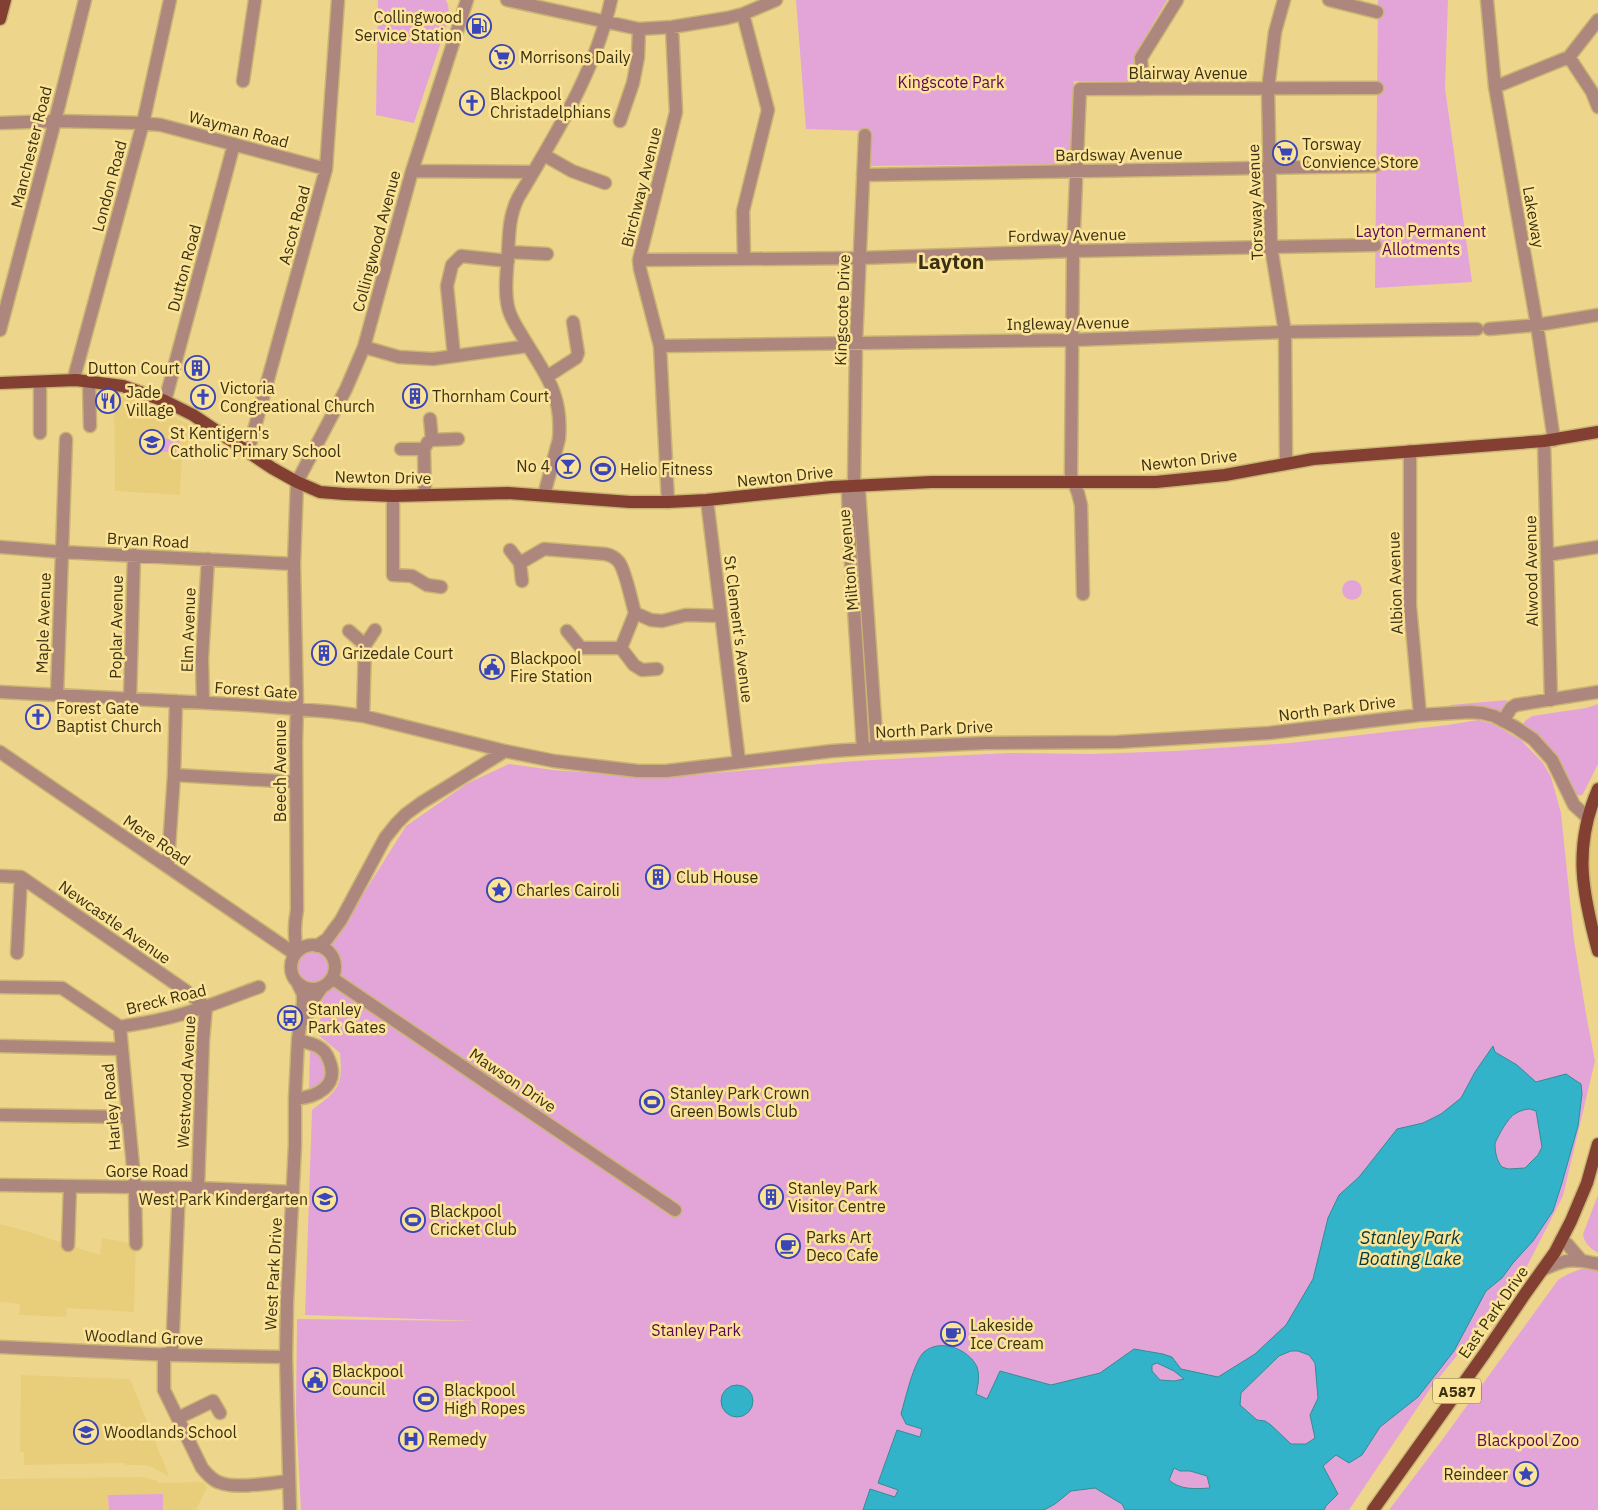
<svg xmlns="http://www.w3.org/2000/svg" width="1598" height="1510" viewBox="0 0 1598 1510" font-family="'IBM Plex Sans',sans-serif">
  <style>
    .built { fill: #e8ce7b }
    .green { fill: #e3a5d8 }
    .water { fill: #32b3ca; stroke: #348c93; fill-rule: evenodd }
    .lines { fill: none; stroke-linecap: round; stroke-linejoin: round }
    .minor-casing { stroke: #c9b573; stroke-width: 15 }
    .major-casing { stroke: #c9b573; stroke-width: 15 }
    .minor { stroke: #ad867d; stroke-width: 12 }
    .major { stroke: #834032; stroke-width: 12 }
    .labels { text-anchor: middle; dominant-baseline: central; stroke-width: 5; stroke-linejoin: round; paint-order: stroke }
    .shield { fill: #fbe398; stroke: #74663a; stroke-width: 1 }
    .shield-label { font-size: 15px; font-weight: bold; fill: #3a3112 }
    .poi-label { font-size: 16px; fill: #3a3112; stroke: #fbe398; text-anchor: start }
    .street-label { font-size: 16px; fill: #3a3112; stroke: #fbe398 }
    .park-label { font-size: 16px; fill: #5c0654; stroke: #fbe398 }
    .water-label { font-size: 18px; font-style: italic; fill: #003942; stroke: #fbe398 }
    .district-label { font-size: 21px; font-weight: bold; fill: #3a3112; stroke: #fbe398 }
  </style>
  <rect width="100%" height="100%" fill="#edd68b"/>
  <path class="built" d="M114,394L155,407L197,428L182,455L180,495L115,491Z
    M1598,789V951L1582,878Z
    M0,1224L20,1229L100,1255L102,1238L136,1244L134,1312L67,1308L66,1317L19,1315L20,1304L0,1302Z
    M21,1375L130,1379L169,1476L149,1466L139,1465H126L125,1463L24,1465V1452L20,1451Z
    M143,1477L158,1481V1483L203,1482L207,1487L196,1510H0V1479Z"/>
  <path class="green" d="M378,0H446C451,9 448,18 446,27L414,123L376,115Z
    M796,0H1167L1135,55L1136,82L1074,81L1070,164L870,166L868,131L806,129Z
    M1378,0H1448L1445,88L1472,282L1375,288Z
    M157,438L179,440L177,453L156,451Z
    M1342 590a10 10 0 1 1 20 0a10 10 0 1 1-20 0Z
    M1507,700L1504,709L1500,712L1450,708V705Z
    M1598,704V764L1583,794L1580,796L1575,793L1554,754L1540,736L1523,725L1525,721L1532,716L1586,708Z
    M1478,720L1493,724L1521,740L1543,763L1551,777L1561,813L1574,940L1586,1014L1595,1061L1563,1196L1523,1274L1430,1389L1349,1510H301L296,1413L297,1319L477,1321L305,1315L312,1110C338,1090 343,1087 340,1053L317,1034L323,1007L316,1004L338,975L336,964L325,945L339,936L343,926L406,826L468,783L509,764L553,770L657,778L855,761L948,756L1011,753L1092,754L1175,751L1290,743L1448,725Z
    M294 968a18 18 0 1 1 36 0a18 18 0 1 1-36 0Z
    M310,1049C321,1054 333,1070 323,1082C319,1086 313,1089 309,1091Z
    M1598,1195V1253C1590,1248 1584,1243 1583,1234Z
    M1598,1266V1510H1389L1442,1440L1558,1280C1570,1272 1584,1267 1598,1266Z
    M163,1494V1510H109L108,1495Z"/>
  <path class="water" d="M1493,1046L1495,1052L1517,1065L1536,1082L1566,1074L1581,1084L1582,1094L1578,1126L1562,1183L1553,1211L1533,1241L1513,1263L1502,1278L1486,1291L1454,1351L1418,1397L1380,1427L1362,1455L1349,1463L1336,1455L1323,1466L1338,1494L1326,1506L1324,1510H1125L1122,1504L1095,1488L1071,1491L1055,1504L1044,1510H863L870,1489L895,1497L898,1490L878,1483L897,1430L920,1437L922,1429L906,1424L901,1414C905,1400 914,1361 924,1352C940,1338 969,1349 977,1367C980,1376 978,1386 976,1394L987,1399L1000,1371L1051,1385L1100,1373L1134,1349L1163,1354L1172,1357L1181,1369L1218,1377L1255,1354L1286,1325L1313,1279L1328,1218L1339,1195L1359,1177L1397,1129L1423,1123L1441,1114L1461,1098L1475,1072ZM1530,1109L1536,1111L1542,1147L1538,1155L1525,1168L1508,1169L1502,1167C1497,1161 1495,1153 1495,1144C1496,1139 1509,1116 1515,1114C1519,1111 1525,1109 1530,1109ZM1291,1351H1298L1309,1355L1315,1363L1318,1398L1310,1415L1315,1438L1306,1444H1291L1271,1425L1265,1421L1257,1420L1240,1405L1241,1393L1279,1356ZM1157,1363L1174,1371L1184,1379L1174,1381L1160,1380L1152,1371V1365ZM1174,1468L1180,1471H1190L1207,1476L1210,1488C1195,1489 1180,1490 1169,1480Z
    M721 1401a16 16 0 1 1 32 0a16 16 0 1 1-32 0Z"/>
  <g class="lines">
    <defs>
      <path id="minor" d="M507,0L639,29L672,27L727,18L743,14L776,0
        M1284,0L1275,32L1268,89L1271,247L1285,332L1286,463
        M1329,0L1377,12
        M1487,0L1495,87L1537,325L1554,440
        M743,14L768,110L743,211L744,259
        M1569,57L1592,92L1598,107
        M243,81L255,0
        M1495,87L1569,57L1598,20
        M1143,89L1141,58L1177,0
        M620,121L633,83L638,57L639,29
        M0,123L55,121L143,123L161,125L326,169
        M544,155L572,171L605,183
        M412,171L533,172
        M863,175L1375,166
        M508,252L547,254
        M639,260L860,258L1073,251L1375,245
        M1489,329L1537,325L1598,315
        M0,330L55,121L85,0
        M660,346L1073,340L1285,332L1477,329
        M364,347L399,357L433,359L528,346
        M454,356L447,286L452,265L461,256L508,261
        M548,376L576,358L578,353L573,322
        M76,380L75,374L143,123L170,0
        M89,381L90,426
        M165,401L234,144
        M40,433V382
        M432,440L458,439
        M1544,441L1551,700
        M401,449H424
        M1410,451V606L1420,715
        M248,452L326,169L338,0
        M854,486L856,343L865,135
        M854,486L848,493L850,546L863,749
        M854,486L859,491L877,748
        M425,495L424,449L428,442L432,440L430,419
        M544,495L559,439C563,391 543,372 521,334C516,326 510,317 508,307C504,290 507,271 508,254C509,234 509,216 518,198C555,135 595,73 611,0
        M393,496V575L412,576L427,585L441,587
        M707,500L739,761
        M668,502L660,346L640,269L639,260L676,112L672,27
        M0,547L62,552L294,564
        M510,550L520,563L522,581
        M1547,555L1598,547
        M520,563L544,549L605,554C611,555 615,557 619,562C626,572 631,600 635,613L651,620L662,621L686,615L721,616
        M1083,594L1081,505L1078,493L1071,475L1073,251L1080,89L1377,88
        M349,631L365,645
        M567,631L581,648H621L635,613
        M621,648L634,665L642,670L657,669
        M0,692L247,705L333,712L363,716L505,751L554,761L638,771H666L832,751L877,748L986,743L1117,742L1269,733L1420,715L1470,712L1482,713L1494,716L1515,727L1533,739L1552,760L1574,805L1587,817
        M57,695L66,439
        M130,699L134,555
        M203,703L202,658L208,559
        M363,716L365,645L375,630
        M1503,721L1511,708L1516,705L1598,692
        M0,752L295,954
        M174,775L296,782
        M166,865L168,862L174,775L176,701
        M0,876L21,877L186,991L206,1007
        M291 967a22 22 0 1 1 44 0a22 22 0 1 1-44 0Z
        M317,946L327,939L341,920L385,838L397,823L406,814L421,803L505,751
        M297,952C294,937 294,925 297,910L296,741L297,708L294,564L297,482L346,389L364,347L412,171L467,0
        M17,953L21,877
        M332,978L675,1210
        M0,987L62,988L120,1027C133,1024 146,1023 158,1020C193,1013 226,999 259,987
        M306,1019L313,1000L322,987
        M120,1027L135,1188L136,1244
        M0,1046L122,1049
        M295,1099C317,1097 340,1086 329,1060C327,1054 323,1049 317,1046C311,1043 304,1042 298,1040
        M0,1115L128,1117
        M0,1185L198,1188L293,1192
        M198,1188L203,1040L206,1007
        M1561,1240L1567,1244L1581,1260
        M68,1245L70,1187
        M1542,1270C1565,1259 1574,1258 1598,1264
        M0,1347L172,1355L286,1357
        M164,1354V1390L202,1468C207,1474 213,1481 221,1483C236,1489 271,1483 289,1481
        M172,1355L179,1188
        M178,1418L213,1401L220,1413
        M290,1510L286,1357L287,1302L295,1145V1099L298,1040L303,1003V994L298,984"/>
      <path id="major" d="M0,19L5,0
        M0,383L76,380L123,386L165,401L193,415L272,468L297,482L320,492L345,494L393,496L508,493L630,502H668L707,500L832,487L931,482H1156L1225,475L1313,459L1544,441L1598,432
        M1598,789C1573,847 1582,892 1598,951
        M1373,1510L1485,1353L1525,1294L1555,1252L1571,1221L1587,1183L1598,1144"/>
    </defs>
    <use href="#minor" class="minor-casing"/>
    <use href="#major" class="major-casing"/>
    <use href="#minor" class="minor"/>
    <use href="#major" class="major"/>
  </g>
  <defs>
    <symbol id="fuel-ring" viewBox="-11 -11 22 22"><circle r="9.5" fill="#fbe398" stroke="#3a45b8" stroke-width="1.5"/><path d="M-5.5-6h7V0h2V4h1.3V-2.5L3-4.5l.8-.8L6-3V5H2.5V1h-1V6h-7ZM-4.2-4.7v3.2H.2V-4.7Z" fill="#3a45b8"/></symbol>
    <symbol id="supermarket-ring" viewBox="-11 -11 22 22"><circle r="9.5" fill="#fbe398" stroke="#3a45b8" stroke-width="1.5"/><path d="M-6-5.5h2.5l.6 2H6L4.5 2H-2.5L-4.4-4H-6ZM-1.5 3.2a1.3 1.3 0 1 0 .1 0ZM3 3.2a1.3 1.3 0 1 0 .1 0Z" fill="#3a45b8"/></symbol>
    <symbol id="church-ring" viewBox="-11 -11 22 22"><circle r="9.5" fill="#fbe398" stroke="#3a45b8" stroke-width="1.5"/><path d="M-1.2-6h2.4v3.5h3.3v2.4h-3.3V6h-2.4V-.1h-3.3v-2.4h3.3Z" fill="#3a45b8"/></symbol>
    <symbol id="building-ring" viewBox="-11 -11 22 22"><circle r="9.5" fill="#fbe398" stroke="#3a45b8" stroke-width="1.5"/><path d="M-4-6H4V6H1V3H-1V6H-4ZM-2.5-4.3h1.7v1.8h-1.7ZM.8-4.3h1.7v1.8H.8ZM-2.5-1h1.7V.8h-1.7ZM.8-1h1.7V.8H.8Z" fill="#3a45b8"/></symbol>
    <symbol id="restaurant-ring" viewBox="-11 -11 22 22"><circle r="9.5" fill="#fbe398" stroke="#3a45b8" stroke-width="1.5"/><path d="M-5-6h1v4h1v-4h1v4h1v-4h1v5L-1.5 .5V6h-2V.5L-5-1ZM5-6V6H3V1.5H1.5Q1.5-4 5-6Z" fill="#3a45b8"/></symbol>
    <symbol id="school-ring" viewBox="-11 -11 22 22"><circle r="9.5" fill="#fbe398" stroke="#3a45b8" stroke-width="1.5"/><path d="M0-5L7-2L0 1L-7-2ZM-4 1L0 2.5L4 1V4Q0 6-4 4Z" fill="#3a45b8"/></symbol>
    <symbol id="bar-ring" viewBox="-11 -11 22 22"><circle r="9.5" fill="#fbe398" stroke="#3a45b8" stroke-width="1.5"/><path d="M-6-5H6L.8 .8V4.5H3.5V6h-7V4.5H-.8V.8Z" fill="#3a45b8"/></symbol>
    <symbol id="stadium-ring" viewBox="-11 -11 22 22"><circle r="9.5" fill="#fbe398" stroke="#3a45b8" stroke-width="1.5"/><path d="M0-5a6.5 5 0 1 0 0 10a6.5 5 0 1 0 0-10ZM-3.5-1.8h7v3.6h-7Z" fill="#3a45b8"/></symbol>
    <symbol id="civic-ring" viewBox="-11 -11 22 22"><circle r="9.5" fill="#fbe398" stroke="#3a45b8" stroke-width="1.5"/><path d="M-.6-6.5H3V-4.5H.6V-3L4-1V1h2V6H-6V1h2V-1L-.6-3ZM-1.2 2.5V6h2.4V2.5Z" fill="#3a45b8"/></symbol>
    <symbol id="sight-ring" viewBox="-11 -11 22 22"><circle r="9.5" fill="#fbe398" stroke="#3a45b8" stroke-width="1.5"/><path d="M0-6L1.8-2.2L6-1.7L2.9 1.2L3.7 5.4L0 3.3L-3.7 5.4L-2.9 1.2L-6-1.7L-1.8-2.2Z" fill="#3a45b8"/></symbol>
    <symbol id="bus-ring" viewBox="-11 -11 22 22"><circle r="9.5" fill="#fbe398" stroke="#3a45b8" stroke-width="1.5"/><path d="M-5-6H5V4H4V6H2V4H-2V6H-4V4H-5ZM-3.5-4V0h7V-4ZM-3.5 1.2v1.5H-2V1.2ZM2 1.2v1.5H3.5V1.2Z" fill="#3a45b8"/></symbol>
    <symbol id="cafe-ring" viewBox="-11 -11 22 22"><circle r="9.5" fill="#fbe398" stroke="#3a45b8" stroke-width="1.5"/><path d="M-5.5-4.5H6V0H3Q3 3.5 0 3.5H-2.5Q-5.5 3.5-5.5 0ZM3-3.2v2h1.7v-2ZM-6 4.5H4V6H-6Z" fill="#3a45b8"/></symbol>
    <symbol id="hospital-ring" viewBox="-11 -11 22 22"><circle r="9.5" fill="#fbe398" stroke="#3a45b8" stroke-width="1.5"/><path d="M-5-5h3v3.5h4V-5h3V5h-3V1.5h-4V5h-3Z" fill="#3a45b8"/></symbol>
  </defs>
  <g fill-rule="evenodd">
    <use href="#fuel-ring" x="465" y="12" width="28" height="28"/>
    <use href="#supermarket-ring" x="488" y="43" width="28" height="28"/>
    <use href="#church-ring" x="458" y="89" width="28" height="28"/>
    <use href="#supermarket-ring" x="1271" y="139" width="28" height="28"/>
    <use href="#building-ring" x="183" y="354" width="28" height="28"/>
    <use href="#building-ring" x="401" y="382" width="28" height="28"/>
    <use href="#church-ring" x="189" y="383" width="28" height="28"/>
    <use href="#restaurant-ring" x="94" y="387" width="28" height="28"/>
    <use href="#school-ring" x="138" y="428" width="28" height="28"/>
    <use href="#bar-ring" x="554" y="452" width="28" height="28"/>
    <use href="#stadium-ring" x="589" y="455" width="28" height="28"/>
    <use href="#building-ring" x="310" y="639" width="28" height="28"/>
    <use href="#civic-ring" x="478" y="653" width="28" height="28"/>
    <use href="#church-ring" x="24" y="703" width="28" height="28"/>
    <use href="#building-ring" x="644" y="863" width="28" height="28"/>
    <use href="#sight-ring" x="485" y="876" width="28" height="28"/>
    <use href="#bus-ring" x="276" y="1004" width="28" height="28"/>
    <use href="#stadium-ring" x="638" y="1088" width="28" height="28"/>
    <use href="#building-ring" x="757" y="1183" width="28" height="28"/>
    <use href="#school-ring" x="311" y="1185" width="28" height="28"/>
    <use href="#stadium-ring" x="399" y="1206" width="28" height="28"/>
    <use href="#cafe-ring" x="774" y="1232" width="28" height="28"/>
    <use href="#cafe-ring" x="939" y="1320" width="28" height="28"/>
    <use href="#civic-ring" x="301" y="1366" width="28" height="28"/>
    <use href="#stadium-ring" x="412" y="1385" width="28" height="28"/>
    <use href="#school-ring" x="72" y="1418" width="28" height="28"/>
    <use href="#hospital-ring" x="397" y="1425" width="28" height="28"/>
    <use href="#sight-ring" x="1512" y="1460" width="28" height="28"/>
  </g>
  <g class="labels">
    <rect class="shield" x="1433" y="1378.5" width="48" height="25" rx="4"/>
    <g class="shield-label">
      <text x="1457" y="1391">A587</text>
    </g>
    <g class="poi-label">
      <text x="462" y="17" text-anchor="end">Collingwood<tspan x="462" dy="18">Service Station</tspan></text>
      <text x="520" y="57">Morrisons Daily</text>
      <text x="490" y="94">Blackpool<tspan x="490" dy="18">Christadelphians</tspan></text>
      <text x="1302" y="144">Torsway<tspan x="1302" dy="18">Convience Store</tspan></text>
      <text x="180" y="368" text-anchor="end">Dutton Court</text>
      <text x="220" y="388">Victoria<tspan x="220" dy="18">Congreational Church</tspan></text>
      <text x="126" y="392">Jade<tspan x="126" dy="18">Village</tspan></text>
      <text x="432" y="396">Thornham Court</text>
      <text x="170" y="433">St Kentigern's<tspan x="170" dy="18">Catholic Primary School</tspan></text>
      <text x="550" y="466" text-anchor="end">No 4</text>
      <text x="620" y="469">Helio Fitness</text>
      <text x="342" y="653">Grizedale Court</text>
      <text x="510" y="658">Blackpool<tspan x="510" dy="18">Fire Station</tspan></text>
      <text x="56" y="708">Forest Gate<tspan x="56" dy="18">Baptist Church</tspan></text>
      <text x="676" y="877">Club House</text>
      <text x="516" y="890">Charles Cairoli</text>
      <text x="308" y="1009">Stanley<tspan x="308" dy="18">Park Gates</tspan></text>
      <text x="670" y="1093">Stanley Park Crown<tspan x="670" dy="18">Green Bowls Club</tspan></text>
      <text x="788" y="1188">Stanley Park<tspan x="788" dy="18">Visitor Centre</tspan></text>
      <text x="308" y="1199" text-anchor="end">West Park Kindergarten</text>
      <text x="430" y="1211">Blackpool<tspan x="430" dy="18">Cricket Club</tspan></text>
      <text x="806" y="1237">Parks Art<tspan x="806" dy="18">Deco Cafe</tspan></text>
      <text x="970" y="1325">Lakeside<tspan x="970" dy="18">Ice Cream</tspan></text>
      <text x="332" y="1371">Blackpool<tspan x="332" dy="18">Council</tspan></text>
      <text x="444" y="1390">Blackpool<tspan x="444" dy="18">High Ropes</tspan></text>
      <text x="104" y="1432">Woodlands School</text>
      <text x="428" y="1439">Remedy</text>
      <text x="1508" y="1474" text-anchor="end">Reindeer</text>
    </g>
    <g class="street-label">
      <text x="1188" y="73">Blairway Avenue</text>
      <text transform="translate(239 129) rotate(15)">Wayman Road</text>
      <text transform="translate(31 147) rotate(-76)">Manchester Road</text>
      <text transform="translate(1119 154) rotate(-1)">Bardsway Avenue</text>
      <text transform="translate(109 186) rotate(-75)">London Road</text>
      <text transform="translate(641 187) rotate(-76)">Birchway Avenue</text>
      <text transform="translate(1255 202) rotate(-92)">Torsway Avenue</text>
      <text transform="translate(1534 217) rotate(80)">Lakeway</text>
      <text transform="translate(294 225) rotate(-75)">Ascot Road</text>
      <text transform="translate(1067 235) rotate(-1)">Fordway Avenue</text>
      <text transform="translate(376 241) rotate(-75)">Collingwood Avenue</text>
      <text transform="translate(184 268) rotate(-75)">Dutton Road</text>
      <text transform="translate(842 310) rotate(-88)">Kingscote Drive</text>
      <text transform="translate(1068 323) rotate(-1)">Ingleway Avenue</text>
      <text transform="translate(1189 460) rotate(-6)">Newton Drive</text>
      <text transform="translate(785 476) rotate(-6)">Newton Drive</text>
      <text transform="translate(383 477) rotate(1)">Newton Drive</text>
      <text transform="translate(148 540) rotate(3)">Bryan Road</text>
      <text transform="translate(848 560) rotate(-95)">Milton Avenue</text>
      <text transform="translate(1531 571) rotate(-91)">Alwood Avenue</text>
      <text transform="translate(1395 583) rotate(-92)">Albion Avenue</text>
      <text transform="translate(43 623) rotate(-88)">Maple Avenue</text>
      <text transform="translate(116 627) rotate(-89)">Poplar Avenue</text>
      <text transform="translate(739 629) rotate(83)">St Clement's Avenue</text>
      <text transform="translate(188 630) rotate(-88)">Elm Avenue</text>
      <text transform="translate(256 690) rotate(4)">Forest Gate</text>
      <text transform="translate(1337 708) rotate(-7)">North Park Drive</text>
      <text transform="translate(934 729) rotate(-3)">North Park Drive</text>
      <text transform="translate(280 771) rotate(-90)">Beech Avenue</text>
      <text transform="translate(157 840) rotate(34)">Mere Road</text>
      <text transform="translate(115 922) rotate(35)">Newcastle Avenue</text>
      <text transform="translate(166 999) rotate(-14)">Breck Road</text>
      <text transform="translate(513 1080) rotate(34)">Mawson Drive</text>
      <text transform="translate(186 1082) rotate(-87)">Westwood Avenue</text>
      <text transform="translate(111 1107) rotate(-95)">Harley Road</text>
      <text x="147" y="1171">Gorse Road</text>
      <text transform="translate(273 1274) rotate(-87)">West Park Drive</text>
      <text transform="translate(1493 1312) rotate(-55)">East Park Drive</text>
      <text transform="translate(144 1337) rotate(2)">Woodland Grove</text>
    </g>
    <g class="park-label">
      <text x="951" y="82">Kingscote Park</text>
      <text x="1421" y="231">Layton Permanent<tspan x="1421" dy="18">Allotments</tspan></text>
      <text x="696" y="1330">Stanley Park</text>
      <text x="1528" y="1440">Blackpool Zoo</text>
    </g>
    <g class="water-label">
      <text x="1410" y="1237">Stanley Park<tspan x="1410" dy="21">Boating Lake</tspan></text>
    </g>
    <g class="district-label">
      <text x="951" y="261">Layton</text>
    </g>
  </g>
</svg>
